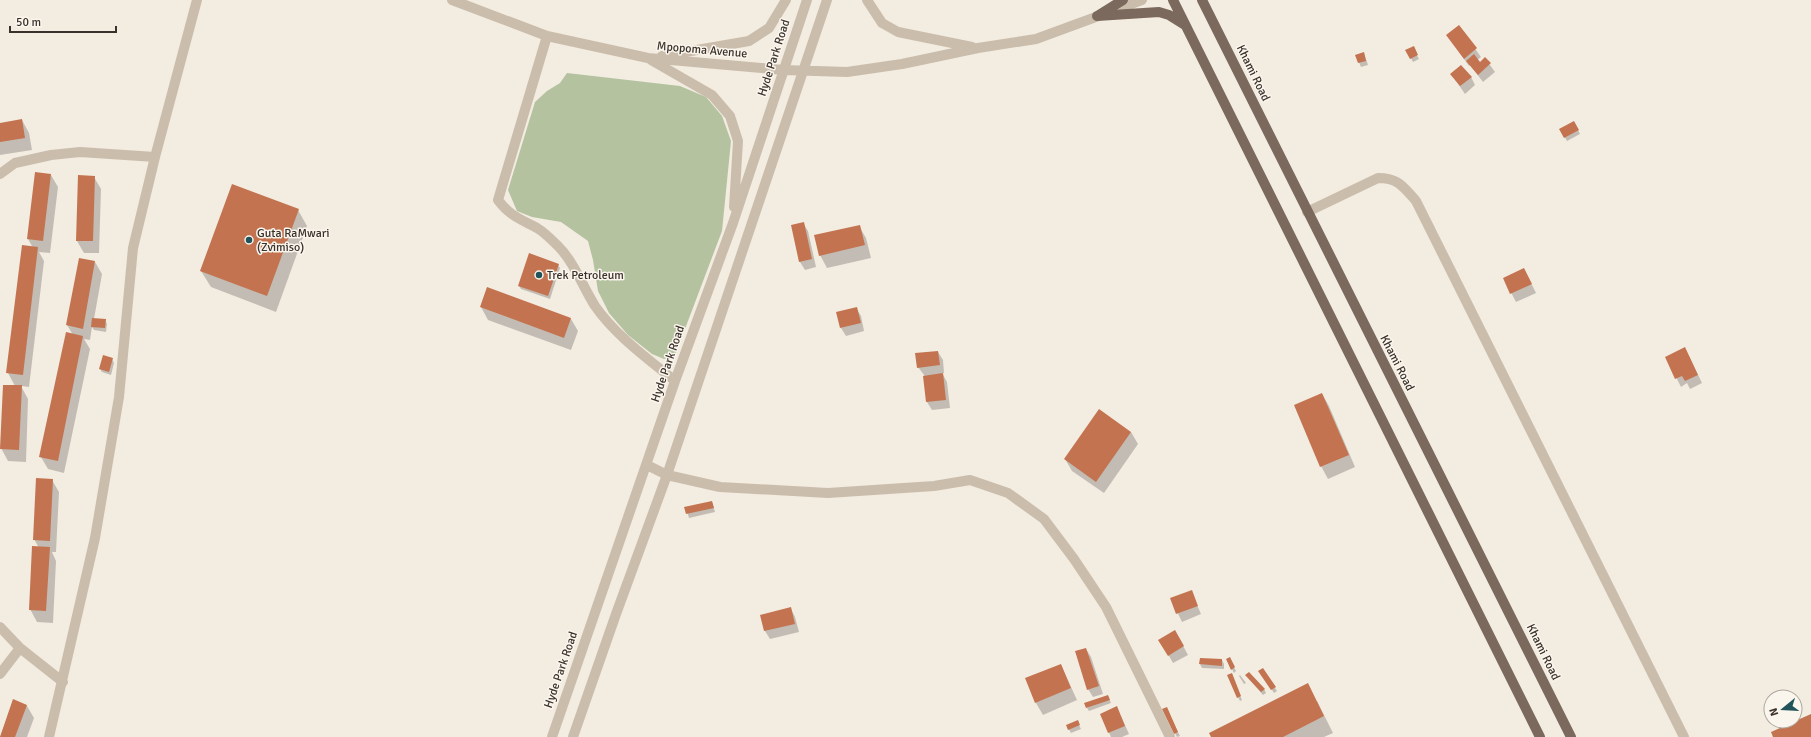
<svg xmlns="http://www.w3.org/2000/svg" width="1811" height="737" viewBox="0 0 1811 737" font-family="Signika,sans-serif">
  <style>
    .green { fill: #b4c2a0 }
    .shadow { fill: #0003 }
    .building { fill: #c3734f }
    .lines { fill: none; stroke-linecap: round; stroke-linejoin: round }
    .minor { stroke: #cbbdac; stroke-width: 10 }
    .major { stroke: #7b695d; stroke-width: 10 }
    .poi-dot { fill: #21535b; stroke: #faf5ed; stroke-width: 1.5 }
    .labels { text-anchor: middle; dominant-baseline: central; stroke-width: 3; stroke-linejoin: round; paint-order: stroke }
    .street-label { font-size: 12px; fill: #3a312b; stroke: #faf5ed }
    .poi-label { font-size: 12px; fill: #3a312b; stroke: #faf5ed; text-anchor: start }
  </style>
  <rect width="100%" height="100%" fill="#f3ece1"/>
  <path class="green" d="M567,73L680,86L706,97L722,116L731,141L722,231L674,358L664,359L652,354L628,335L609,313L598,291L593,260L588,241L561,222L532,217L517,211L508,190L535,102L547,91L560,83Z"/>
  <path class="shadow" d="M1459,26L1481,57L1477,60L1480,63L1485,58L1495,72L1483,82L1470,65L1469,66L1447,35Z
    M1413,48L1419,59L1413,62L1407,51Z
    M1364,53L1368,65L1361,67L1356,55Z
    M1452,75L1471,77L1475,85L1465,94Z
    M22,120L29,133L32,150L0,155V124Z
    M1574,122L1580,134L1567,141L1560,129Z
    M51,175L58,187L50,253L39,252L44,261L29,387L21,386L28,399L26,462L8,461L1,448L15,386L8,373L33,248L28,239Z
    M94,177L101,189L99,253H84L77,241Z
    M298,210L307,226L276,312L211,287L201,271Z
    M803,223L808,231L816,267L805,270L800,262L792,226Z
    M859,226L866,238L871,258L827,268L820,255Z
    M95,262L102,274L94,319L105,320L107,324L106,332L94,330L92,327L90,340L84,339L90,349L64,473L48,469L41,457L73,335L67,325Z
    M558,265L560,268L550,299L521,289L519,286Z
    M1528,277L1536,293L1516,302L1504,279Z
    M487,288L571,319L578,331L571,350L488,320L481,307Z
    M856,308L861,316L864,331L846,336L841,328Z
    M938,352L943,360L944,373H942L947,382L950,408L932,410L927,402L924,375L918,367Z
    M1689,356L1702,383L1690,389L1687,383L1681,387L1666,357Z
    M112,359L114,363L111,375L102,372L100,369Z
    M1322,394L1329,406L1355,467L1328,479L1321,466Z
    M1131,432L1138,444L1104,493L1072,471L1065,459Z
    M52,480L59,492L56,552H52L56,561L53,623L37,622L30,609L39,548L34,539Z
    M712,502L715,512L689,518L686,508Z
    M1191,591L1201,614L1182,622L1171,599Z
    M791,609L795,617L799,632L770,639L765,631L761,615Z
    M1175,631L1188,655L1173,663L1160,640Z
    M1086,649L1091,657L1103,694L1093,697L1088,689Z
    M1230,659L1236,671L1234,673L1227,660Z
    M1222,660L1224,664V669L1202,668L1200,664Z
    M1061,665L1077,700L1043,715L1036,703Z
    M1263,670L1277,691L1274,693L1262,675Z
    M1240,675L1246,683L1244,684L1239,676Z
    M1233,678L1242,700L1240,701L1238,697Z
    M1249,679L1264,689L1266,693L1263,695Z
    M1108,696L1111,703L1089,711L1087,708Z
    M13,701L27,706L34,718L27,737H0Z
    M1317,701L1333,733L1324,737H1212Z
    M1168,712L1180,736L1177,737L1175,733Z
    M1101,715L1121,716L1129,734L1122,737H1111Z
    M1077,721L1081,729L1071,733L1067,726Z"/>
  <path class="building" d="M1459,25L1477,48L1464,59L1446,35Z
    M1414,46L1418,55L1410,59L1405,50Z
    M1364,52L1366,61L1358,63L1355,55Z
    M1474,54L1480,62L1485,57L1491,63L1478,75L1466,61Z
    M1461,65L1472,77L1460,86L1450,74Z
    M22,119L25,138L0,142V123Z
    M1574,121L1579,130L1564,138L1559,129Z
    M35,172L51,174L43,241L27,239Z
    M78,175L95,176L93,241H76Z
    M232,184L299,209L267,296L200,271Z
    M804,222L812,259L799,262L791,225Z
    M860,225L865,245L819,256L814,235Z
    M22,245L38,247L23,375L6,373Z
    M529,253L559,264L548,296L518,286Z
    M79,258L95,261L83,329L66,325Z
    M1524,268L1532,284L1510,294L1503,278Z
    M487,287L571,318L564,338L480,307Z
    M857,307L861,323L840,328L836,312Z
    M92,318L106,319L105,328L91,327Z
    M66,332L83,336L58,461L39,457Z
    M1685,347L1698,375L1685,381L1682,376L1675,379L1665,357Z
    M938,351L940,365L917,368L915,353Z
    M103,355L113,358L109,372L99,369Z
    M943,373L946,400L926,402L923,376Z
    M3,385H22L19,450L0,449Z
    M1322,393L1349,455L1320,467L1294,405Z
    M1099,409L1131,432L1096,482L1064,459Z
    M36,478L53,479L50,541L33,540Z
    M712,501L714,508L686,514L684,507Z
    M32,546L50,547L46,611L29,610Z
    M1192,590L1198,606L1176,614L1170,598Z
    M791,607L795,624L764,631L760,615Z
    M1175,630L1184,646L1168,656L1158,640Z
    M1086,648L1099,686L1087,690L1075,651Z
    M1230,657L1235,667L1231,670L1226,659Z
    M1200,658L1222,659V666L1199,664Z
    M1061,664L1071,688L1035,703L1025,678Z
    M1263,668L1276,687L1271,690L1258,671Z
    M1249,672L1265,689L1261,692L1245,675Z
    M1232,673L1241,696L1237,698L1227,675Z
    M1308,683L1324,716L1283,737H1211L1209,733Z
    M1108,695L1110,700L1086,708L1084,703Z
    M13,699L27,705L15,737H0Z
    M1117,706L1125,726L1108,733L1100,714Z
    M1167,707L1178,732L1174,734L1162,709Z
    M1811,714V737H1773L1771,732Z
    M1078,720L1080,725L1068,730L1066,725Z"/>
  <g class="lines">
    <path class="minor" d="M452,0L547,36L648,58L784,70L847,72L902,64L978,48L1036,39L1142,0
      M867,0L882,23L898,32L972,47
      M547,36L498,200C510,216 520,219 537,228C544,232 552,240 558,246C574,262 583,287 595,306C616,336 647,358 675,381
      M662,56L749,41L769,28L786,0
      M651,60L712,95L730,116L738,141L734,207
      M0,174L15,163L51,155L80,152L155,157
      M1307,212L1378,178C1398,178 1403,186 1416,201L1684,737
      M647,465L667,475L720,487L828,493L934,486L970,480L1008,493L1044,519L1074,559L1106,607L1170,737
      M0,627L20,648L63,682
      M0,674L20,648
      M49,737L95,538L119,397L133,248L155,157L197,0
      M552,737L675,381L733,223L807,0
      M573,737L616,614L667,475L827,0"/>
    <path class="major" d="M1173,0L1540,737
      M1202,0L1571,737
      M1099,15L1123,0
      M1097,16L1159,12L1169,15L1185,25"/>
  </g>
  <g class="poi-dot">
    <circle cx="249" cy="240" r="4"/>
    <circle cx="539" cy="275" r="4"/>
  </g>
  <g class="labels">
    <g class="street-label">
      <text transform="translate(702 50) rotate(5)">Mpopoma Avenue</text>
      <text transform="translate(774 58) rotate(-72)">Hyde Park Road</text>
      <text transform="translate(1253 73) rotate(64)">Khami Road</text>
      <text transform="translate(1397 363) rotate(63)">Khami Road</text>
      <text transform="translate(668 364) rotate(-71)">Hyde Park Road</text>
      <text transform="translate(1543 652) rotate(64)">Khami Road</text>
      <text transform="translate(561 670) rotate(-71)">Hyde Park Road</text>
    </g>
    <g class="poi-label">
      <text x="257" y="233">Guta RaMwari<tspan x="257" dy="14">(Zvimiso)</tspan></text>
      <text x="547" y="275">Trek Petroleum</text>
    </g>
  </g>
  <g transform="translate(1783 709) rotate(252)"><circle r="19" fill="#faf5ed" stroke="#ada79f"/>
  <path d="M0-3L7 15L0 10L-7 15Z" fill="#21535b"/>
  <text y="-6" font-size="11" font-weight="bold" text-anchor="middle" fill="#3a312b">N</text>
  </g>
  <path d="M10 26v6h106v-6" fill="none" stroke="#3a312b" stroke-width="2"/>
  <text x="16" y="26" font-size="12" fill="#3a312b" stroke="#faf5ed" stroke-width="3" paint-order="stroke">50 m</text>
</svg>
